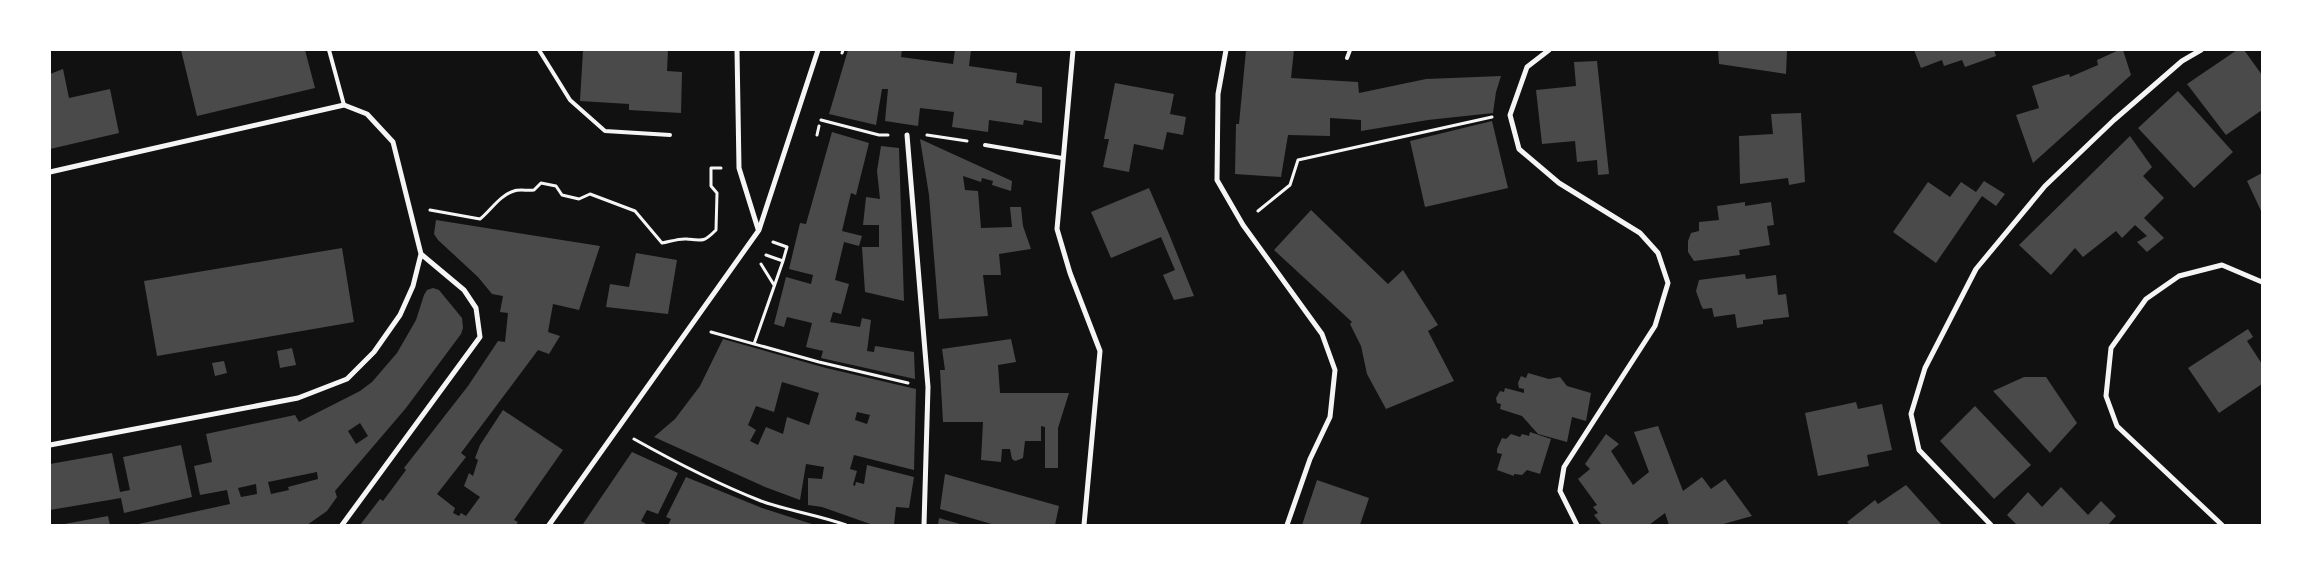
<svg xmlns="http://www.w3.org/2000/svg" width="2312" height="575" viewBox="0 0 2312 575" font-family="'PT Sans Narrow',sans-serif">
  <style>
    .building { fill: #4a4a4a; fill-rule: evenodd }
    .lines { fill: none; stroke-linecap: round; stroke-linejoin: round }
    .path { stroke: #f5f5f5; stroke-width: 3 }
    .service { stroke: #f5f5f5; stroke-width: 4 }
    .minor { stroke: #f5f5f5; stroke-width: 5 }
  </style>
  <rect width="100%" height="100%" fill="#111"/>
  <path class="building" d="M181,50H305L315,88L197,116Z
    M583,50H668L667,71L682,72L681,113L629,110V104L580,101Z
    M848,50H902L901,57L953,64L955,50H971L969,66L1017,73L1016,83L1042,87V123L1024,120L1023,125L989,120L988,132L952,127L954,112L920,108L918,126L885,121L888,89H882L876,125L829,114Z
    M1246,50H1294L1291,78L1358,82L1359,93L1426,79L1501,76L1496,92L1493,113L1428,120L1361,131V120L1330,118V136L1288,135L1281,177L1235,174L1236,124H1239Z
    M1718,50H1787L1786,74L1719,64Z
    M1914,50H1994L1996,56L1965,67L1962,60L1944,66L1942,60L1921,68Z
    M2119,50H2123L2131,75L2033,163L2016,115L2039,108L2032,86L2069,74L2070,77L2098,65L2097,60Z
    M2237,50H2244L2262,75V110L2226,135L2187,84Z
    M1597,61L1609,174L1598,175L1597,160L1577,162L1575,141L1542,144L1536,90L1576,86L1574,62Z
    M63,69L69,98L110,89L119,133L50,149V74Z
    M1115,83L1174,94L1170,114L1186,117L1183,135L1167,132L1163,150L1134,144L1129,172L1103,167L1109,139H1104Z
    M2178,91L2233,152L2194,188L2138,128Z
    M1801,113L1805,182L1789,185L1788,178L1740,184L1739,136L1773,134L1771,114Z
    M1492,121L1508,188L1425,207L1410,141Z
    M832,132L869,143L856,195L851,193L842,231L862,236L859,246L844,242L835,280L849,284L841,314L833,312L830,322L860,327L862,318L871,320L867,351L874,352L875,346L914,352L915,379L821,358L823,351L806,347L812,323L787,317L784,327L774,324L786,277L811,284L813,275L789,269L800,223L806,224Z
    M2130,136L2152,167L2143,176L2164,198L2144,218L2164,238L2147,252L2137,242L2147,236L2135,225L2122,238L2116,231L2083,257L2075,248L2051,275L2019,245Z
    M920,139L1012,181L1011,191L992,185L993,181L982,178L981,182L963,176L965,190L978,191L981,228L1012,227L1010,207H1021L1023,226L1031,249L999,254L1001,275H983L988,316L939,319L929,195Z
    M881,146L899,148L904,301L865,292L862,247H879V225H863L866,197L880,199L877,171Z
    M2262,173V213L2247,181Z
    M1984,181L2005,194L1996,206L1982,196L1936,263L1893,232L1928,182L1950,197L1961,182L1976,192Z
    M1149,188L1169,234L1194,296L1174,300L1163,275L1175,270L1161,237L1111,258L1091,212Z
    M1745,202V206L1771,202L1774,225L1767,226L1770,245L1739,250L1740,255L1694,261L1688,252V241L1691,233L1699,231V222L1719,220L1717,206Z
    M1311,210L1388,284L1403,270L1438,325L1428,331L1454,381L1386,409L1367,374L1361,346L1350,324L1352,322L1274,250Z
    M436,220L600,246L579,310L553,304L548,332L560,336L549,354L538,350L461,453L466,457L437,494L455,508L453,513L459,516L461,513L466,516L480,497L464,486L469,473L473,476L478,460L475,458L480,445L503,410L563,450L514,520L518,522L516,525H360L380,499L383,501L406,470L404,468L468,386L498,341L505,342L508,313L500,312L503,296L492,294L478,277L438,240L434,234Z
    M342,248L354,322L157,356L144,281Z
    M636,253L677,260L668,314L606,307L610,284L629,287Z
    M1745,274L1746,279L1776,275L1778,295L1786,294L1789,317L1763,320V324L1737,328L1735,314L1714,317L1712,308L1703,309L1701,305L1696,291L1699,280Z
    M433,288L439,290L462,318L463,328L461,334L406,408L335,491L337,497L327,511L307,525H134L230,504L227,490L200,495L194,466L212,462L206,434L295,415L299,422L360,391L372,382L397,353L416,320L424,295L427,290ZM360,423L368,436L356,444L348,431ZM317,472L318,479L288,487L289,490L271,494L268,482ZM256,484L257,494L241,497L238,488Z
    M2248,329L2253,337L2247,341L2262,364V384L2219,413L2188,368Z
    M723,339L826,368L916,389L914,470L854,455L850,469L857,471L853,485L855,486L856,482L864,484L867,465L914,477L909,508L896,507L894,525H873L822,507L808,505V478L822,479L824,467L806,464L800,500L765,487L654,437L675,419L700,386ZM782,382L819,393L809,425L787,417L783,434L766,427L758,445L750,441L756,430L748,425L756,406L774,412ZM857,412L870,415L867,424L855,420Z
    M1011,339L1016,362L998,365L1000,393H1069L1058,428V468H1045V427L1041,426V441H1025L1023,458L1015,461L1012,459L1010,449H1002L1001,462L981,460L983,422H943L940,370H945L942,349Z
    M292,348L296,365L280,368L277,351Z
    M224,361L227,373L215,376L212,363Z
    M1528,373L1549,379L1560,377L1567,386L1591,393L1586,421L1572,417L1567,442L1538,434L1522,416L1500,409L1501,404L1497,403L1496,398L1500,391L1504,392L1505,388L1524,393V389L1519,388L1518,383L1521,376L1526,378Z
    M2024,377H2046L2077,423L2050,453L1993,391Z
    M1856,402L1858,409L1882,404L1892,450L1867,455L1869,466L1818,476L1805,413Z
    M1975,406L2031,465L1994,499L1940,441Z
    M1658,426L1683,491L1702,477L1711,489L1725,479L1752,516L1720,525H1669L1665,513L1649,525H1602L1594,515L1598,513L1593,507L1597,505L1578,479L1590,469L1585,464L1606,434L1619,444L1611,451L1633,485L1649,472L1634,432Z
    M1530,432L1551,439L1540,474L1527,470L1522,475L1514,474V476L1497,470L1502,454L1497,453V449L1502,438L1506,439L1511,434L1520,437L1522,434L1529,436Z
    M181,445L192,497L124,513L121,498L50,510V464L112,453L120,492L130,490L123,457Z
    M632,452L678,473L658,514L647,510L641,521L648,525H585L583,524Z
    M945,474L1059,506L1055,525H995L940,509Z
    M686,477L762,508L815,525H668L671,519L666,517Z
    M1317,480L1369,498L1360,525H1302Z
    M1906,485L1942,525H1850L1847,522L1875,500L1878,504Z
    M2061,487L2088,515L2101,501L2116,516L2108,525H2017L2007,515L2028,492L2042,507Z
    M108,516L110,525H64V524Z
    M939,518L960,524V525H938Z"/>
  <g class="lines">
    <path class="path" d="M842,53L843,50
      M821,120L879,135H888
      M817,135L819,126
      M927,135L967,141
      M430,210L480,219C491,210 500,195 514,191C519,189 528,191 534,190L541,183L556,186L562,195L579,199L590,194L635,211L662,243C669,242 679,238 687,239C703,241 704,242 716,230L717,193L711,186V168H721
      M1258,211L1290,185L1298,160L1492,117
      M766,255L783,261L787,247L773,242
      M761,264L774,285
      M711,332L819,362L908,383
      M754,344L783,261
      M634,439C675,462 718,484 761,501C789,511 818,515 846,525"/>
    <path class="service" d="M329,50L344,105
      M539,50L570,100L605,131L670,135
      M1347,58L1350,50
      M985,145L1062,158"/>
    <path class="minor" d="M737,50L739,168L758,229
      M1073,50L1057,229L1070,273L1100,351L1084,525
      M1226,50L1218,94L1217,180L1243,225L1322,334L1335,370L1330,417L1310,459L1287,525
      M1549,50L1527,67L1510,115L1519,149L1559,183L1640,233L1658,253L1668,283L1655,326L1564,467L1560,491L1577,525
      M907,135L928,387L924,525
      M50,172L344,105L367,114L393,142L421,254L413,286L400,315L374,352L347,379L298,398L50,445
      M342,525L480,337L476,308L464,290L421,254
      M549,525L759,230L818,50
      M1991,525L1919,450L1911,414L1925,368L1976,269L2045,186L2114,120L2182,61L2201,50
      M2222,525L2117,426L2106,396L2111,348L2146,299L2179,276L2222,265L2262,282"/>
  </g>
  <rect width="2312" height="575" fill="none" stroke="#ffffff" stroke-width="102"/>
</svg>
